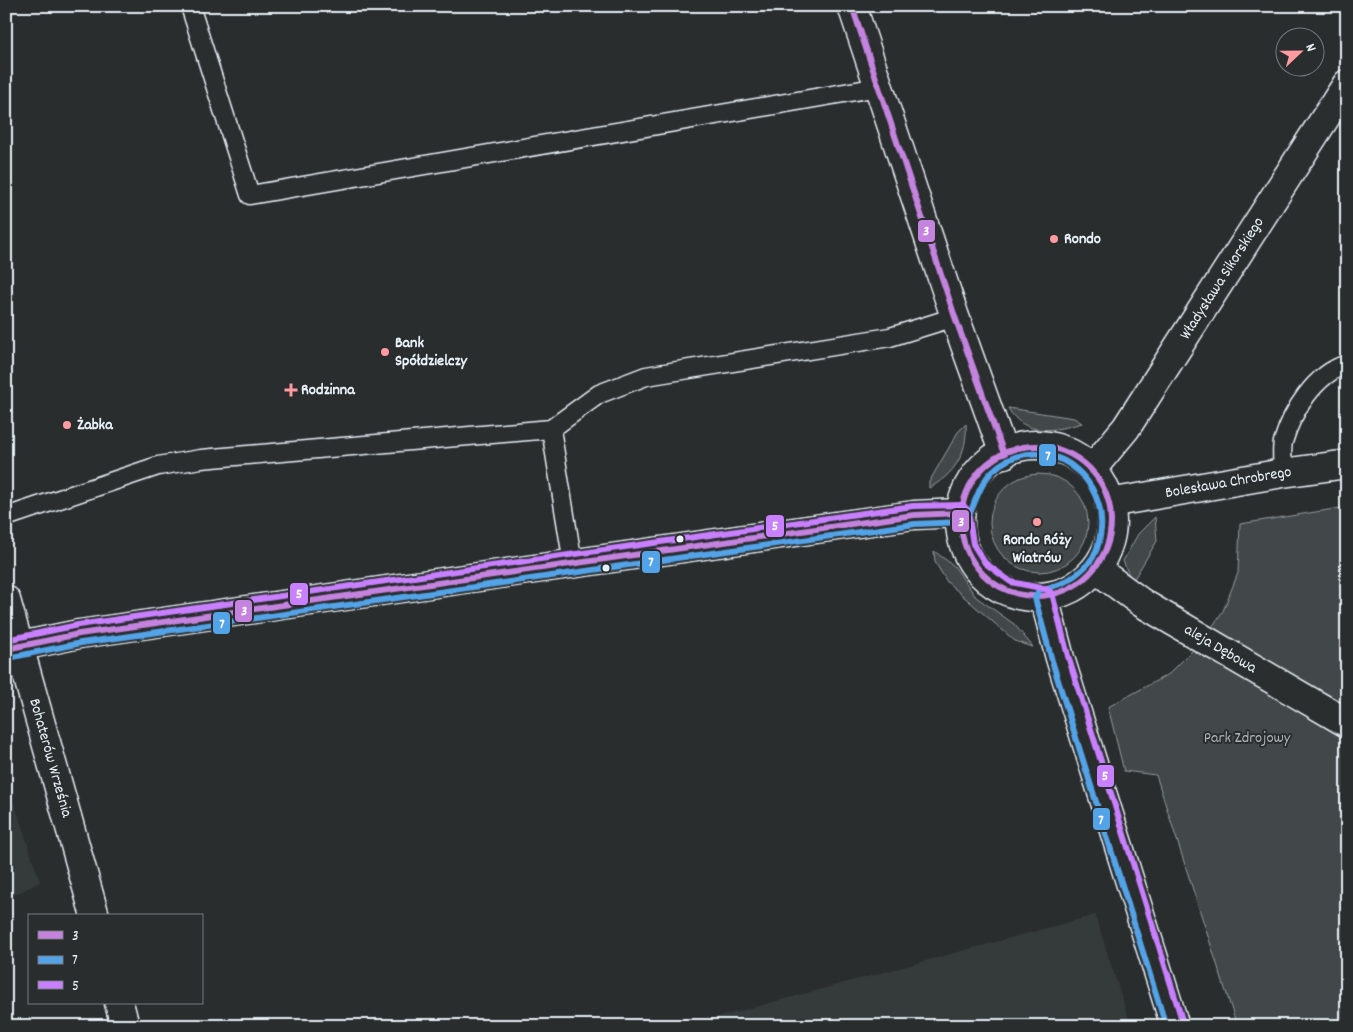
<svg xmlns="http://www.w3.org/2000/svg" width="1353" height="1032" viewBox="0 0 1353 1032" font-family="Dekko,sans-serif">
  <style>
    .built { fill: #363a3b }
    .green { fill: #424648; stroke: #959ca0 }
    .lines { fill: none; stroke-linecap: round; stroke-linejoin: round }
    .lane-casing { stroke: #e8f1f8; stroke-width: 21 }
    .street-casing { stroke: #e8f1f8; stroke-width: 31 }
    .lane { stroke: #2a2d2e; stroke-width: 18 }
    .street { stroke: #2a2d2e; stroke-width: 28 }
    .bus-1-casing { stroke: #2a2d2e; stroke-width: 10 }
    .bus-2-casing { stroke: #2a2d2e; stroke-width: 10 }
    .bus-3-casing { stroke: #2a2d2e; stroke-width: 10 }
    .bus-1 { stroke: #c483df; stroke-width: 6 }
    .bus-2 { stroke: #53a3e8; stroke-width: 6 }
    .bus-3 { stroke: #c980ff; stroke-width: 6 }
    .poi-dot { fill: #ff9aa2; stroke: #2a2d2e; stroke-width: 2 }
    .bus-dot { fill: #e8f1f8; stroke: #2a2d2e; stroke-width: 2 }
    .labels { text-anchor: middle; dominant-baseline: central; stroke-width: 4; stroke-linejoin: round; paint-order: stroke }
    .poi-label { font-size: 16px; font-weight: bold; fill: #e8f1f8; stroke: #2a2d2e; text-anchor: start }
    .street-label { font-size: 16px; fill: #e8f1f8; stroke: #2a2d2e }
    .park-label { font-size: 16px; fill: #aeb5ba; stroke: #2a2d2e }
    .line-badge { stroke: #2a2d2e; stroke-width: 2 }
    .badge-label { font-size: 14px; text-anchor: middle; font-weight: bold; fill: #fff }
  </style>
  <rect width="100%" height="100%" fill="#2a2d2e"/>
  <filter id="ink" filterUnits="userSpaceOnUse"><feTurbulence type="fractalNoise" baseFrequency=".02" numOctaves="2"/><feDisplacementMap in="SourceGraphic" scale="10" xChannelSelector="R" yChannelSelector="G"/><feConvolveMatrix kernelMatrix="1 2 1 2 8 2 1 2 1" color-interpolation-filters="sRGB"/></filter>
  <g filter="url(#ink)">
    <path class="built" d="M6,778L40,882L6,899Z
      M1095,915L1131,1026H685Z"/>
    <path class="green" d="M1008,408L1074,418L1082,423C1055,431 1024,437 1008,408Z
      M966,424C968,453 954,475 929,488V482L958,432Z
      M990 523a49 49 0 1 1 98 0a49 49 0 1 1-98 0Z
      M1347,507V1026H1237L1156,775L1124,771L1108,707L1169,674L1204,639L1223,611L1238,573L1240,524Z
      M1155,517L1157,541L1132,582L1123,561L1138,534Z
      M934,551L954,566L976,597L1014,624L1033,647L1015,641L947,582L935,562Z"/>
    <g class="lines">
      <defs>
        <path id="lane" d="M190,6L250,195L879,87
          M551,429L573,564
          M1283,473C1283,464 1281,451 1283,442C1292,411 1315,374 1347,364
          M6,517L158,466L201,459L551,429L599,394L646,376L890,337L955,317"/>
        <g id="street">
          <path d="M852,6L955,317L1004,454"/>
          <circle cx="1036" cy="521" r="76"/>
          <path id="s1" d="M1092,469L1126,428L1347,84"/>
          <path id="s2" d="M1109,503L1283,473L1347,464"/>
          <path id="s3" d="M1096,569L1142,603L1347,723"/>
          <path d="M1044,597L1060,658L1175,1026"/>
          <path id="s4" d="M6,600L95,916"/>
          <path d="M6,649L79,634L205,616L914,515L960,513"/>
          <path d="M119,1003L125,1026"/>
        </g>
      </defs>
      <use href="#lane" class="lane-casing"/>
      <use href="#street" class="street-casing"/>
      <use href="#lane" class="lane"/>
      <use href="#street" class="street"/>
      <defs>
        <path id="bus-1" d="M852,6L955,317L1004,454
          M961 521a75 75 0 1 1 150 0a75 75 0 1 1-150 0Z
          M6,649L79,634L914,515L960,513"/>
        <path id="bus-2" d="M8,658L81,643L915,524L962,522C978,514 973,472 1015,457C1061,441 1105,483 1101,529C1100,541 1097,554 1088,564C1079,573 1067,583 1054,586C1049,588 1044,588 1039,590L1035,598L1052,661L1166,1026"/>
        <path id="bus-3" d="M6,640L78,625L913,506L963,505L968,511L973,544L985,563L1011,582L1046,589L1052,593L1068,656L1183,1023"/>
      </defs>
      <use href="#bus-1" class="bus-1-casing"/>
      <use href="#bus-2" class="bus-2-casing"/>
      <use href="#bus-3" class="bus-3-casing"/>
      <use href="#bus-1" class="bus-1"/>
      <use href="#bus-2" class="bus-2"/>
      <use href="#bus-3" class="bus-3"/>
    </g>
  </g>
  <g class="poi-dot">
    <circle cx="1054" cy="239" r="5"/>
    <circle cx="385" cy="352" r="5"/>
    <path d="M288.5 382.5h5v5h5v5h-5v5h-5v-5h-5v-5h5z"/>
    <circle cx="67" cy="425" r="5"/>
    <circle cx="1037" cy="522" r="5"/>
  </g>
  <g class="bus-dot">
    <circle cx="680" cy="539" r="4.5"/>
    <circle cx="606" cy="568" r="4.5"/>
  </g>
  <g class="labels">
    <g class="poi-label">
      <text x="1064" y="239">Rondo</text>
      <text x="395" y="343">Bank<tspan x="395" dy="18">Spółdzielczy</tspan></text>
      <text x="301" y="390">Rodzinna</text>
      <text x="77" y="425">Żabka</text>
      <text x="1037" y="540" text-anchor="middle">Rondo Róży<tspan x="1037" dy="18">Wiatrów</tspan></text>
    </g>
    <g class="street-label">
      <text stroke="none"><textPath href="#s1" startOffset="231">Władysława Sikorskiego</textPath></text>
      <text stroke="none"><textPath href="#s2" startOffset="121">Bolesława Chrobrego</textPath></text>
      <text stroke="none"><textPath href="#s3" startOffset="148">aleja Dębowa</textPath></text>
      <text stroke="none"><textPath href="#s4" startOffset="164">Bohaterów Września</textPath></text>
    </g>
    <g class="park-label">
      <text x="1247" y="738">Park Zdrojowy</text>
    </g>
  </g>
  <g class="line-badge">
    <rect x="917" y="219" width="19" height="24" rx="5" fill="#c483df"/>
    <rect x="1038" y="443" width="19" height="24" rx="5" fill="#53a3e8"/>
    <rect x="951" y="509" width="19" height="24" rx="5" fill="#c483df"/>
    <rect x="765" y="514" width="20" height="24" rx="5" fill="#c980ff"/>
    <rect x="641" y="550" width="20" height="24" rx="5" fill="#53a3e8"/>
    <rect x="289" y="582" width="20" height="24" rx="5" fill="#c980ff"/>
    <rect x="234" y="599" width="19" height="24" rx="5" fill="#c483df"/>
    <rect x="212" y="611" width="19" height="24" rx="5" fill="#53a3e8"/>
    <rect x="1096" y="764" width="19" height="24" rx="5" fill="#c980ff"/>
    <rect x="1092" y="807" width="19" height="24" rx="5" fill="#53a3e8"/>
  </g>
  <g class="badge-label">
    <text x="926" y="235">3</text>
    <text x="1048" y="460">7</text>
    <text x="961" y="526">3</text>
    <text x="775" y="530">5</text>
    <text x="651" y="566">7</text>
    <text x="299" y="598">5</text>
    <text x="244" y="615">3</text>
    <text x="222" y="628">7</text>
    <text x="1105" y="780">5</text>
    <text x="1101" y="824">7</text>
  </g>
  <rect width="1353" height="1032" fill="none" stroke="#2a2d2e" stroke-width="25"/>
  <rect x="12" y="12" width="1328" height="1007" fill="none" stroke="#e8f1f8" stroke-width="2" filter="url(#ink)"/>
  <rect x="28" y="914" width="175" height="90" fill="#2a2d2e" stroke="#767b7f"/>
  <rect x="38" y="931" width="25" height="8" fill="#c483df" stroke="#767b7f"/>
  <text x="72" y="940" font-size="15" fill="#e8f1f8">3</text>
  <rect x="38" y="956" width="25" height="8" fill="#53a3e8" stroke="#767b7f"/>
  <text x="72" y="964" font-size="15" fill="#e8f1f8">7</text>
  <rect x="38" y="981" width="25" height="8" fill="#c980ff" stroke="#767b7f"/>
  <text x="72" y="990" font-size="15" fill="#e8f1f8">5</text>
  <g transform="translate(1300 52) rotate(68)"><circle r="24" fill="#2a2d2e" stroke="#767b7f"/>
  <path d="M0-4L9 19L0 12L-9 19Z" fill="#ff9aa2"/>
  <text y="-8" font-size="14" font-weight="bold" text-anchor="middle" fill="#e8f1f8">N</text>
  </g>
</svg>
